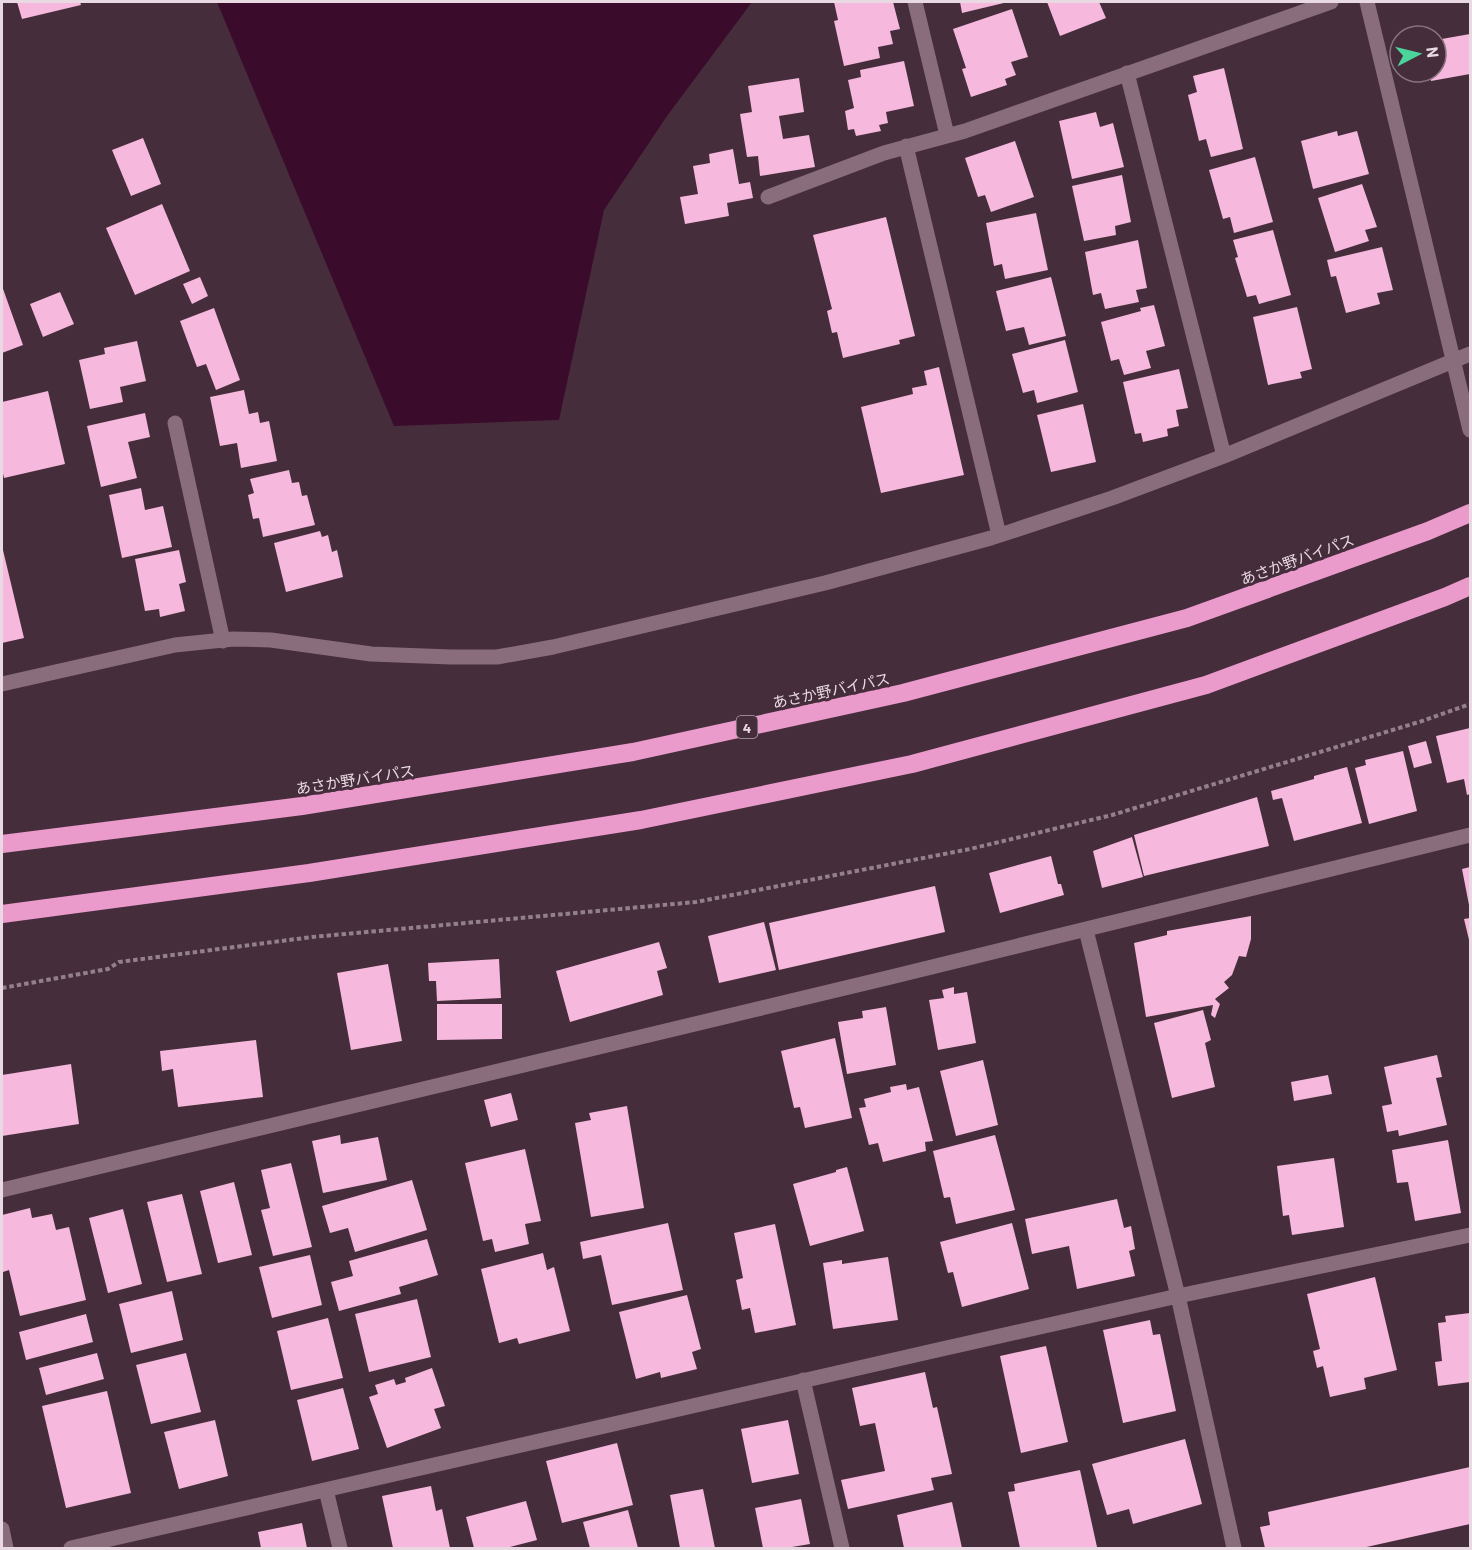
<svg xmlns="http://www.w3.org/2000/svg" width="1472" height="1550" viewBox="0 0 1472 1550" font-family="Barlow,'Noto Sans JP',sans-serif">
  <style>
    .water { fill: #3b0b2c }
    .building { fill: #f6b8dd }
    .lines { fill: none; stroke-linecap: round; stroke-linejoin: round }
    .path { stroke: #94808c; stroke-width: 4; stroke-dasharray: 4.5 3; stroke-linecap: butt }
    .street { stroke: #896d7d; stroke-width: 15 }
    .highway { stroke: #eb9acc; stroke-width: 18 }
    .labels { text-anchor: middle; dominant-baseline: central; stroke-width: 6; stroke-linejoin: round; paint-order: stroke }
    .shield { fill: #452d3b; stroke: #b8a5b0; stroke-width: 1.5 }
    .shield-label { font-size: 14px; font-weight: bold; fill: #e9d9e2 }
    .street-label { font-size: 15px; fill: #e9d9e2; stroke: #452d3b }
  </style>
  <rect width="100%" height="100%" fill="#452d3b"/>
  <path class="water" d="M217,2H752L667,116L604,210L559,420L394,426Z"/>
  <path class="building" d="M17,2H80L81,5L22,19Z
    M834,2H893L900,29L890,31L893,44L878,47L880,58L844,66L834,21L838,20Z
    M960,2H1008L962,13Z
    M1047,2H1099L1106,18L1060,36Z
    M1012,9L1028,57L1011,62L1016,75L1005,79L1007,85L971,97L962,69L966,68L953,29Z
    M1470,34V74L1431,81L1429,72H1436V40Z
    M904,61L914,106L886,112L888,123L879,125L881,131L856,136L854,129L848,130L845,111L854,108L848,80L861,77L860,70Z
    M1224,68L1243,149L1211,157L1206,139L1199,141L1188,95L1197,92L1193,76Z
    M799,78L804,112L779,116L783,139L809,135L815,167L760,176L758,156L747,157L740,114L752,112L748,86Z
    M1096,112L1100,127L1113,123L1124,167L1072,179L1059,121Z
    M1337,131L1338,136L1357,131L1369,174L1313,189L1301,141Z
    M143,138L161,184L131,196L112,150Z
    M1015,141L1034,197L991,212L985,195L978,197L965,158Z
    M733,149L739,184L750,182L753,198L727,203L729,216L685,224L680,197L698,194L693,166L710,163L709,154Z
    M1255,157L1273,222L1234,233L1230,217L1223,219L1209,170Z
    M1122,175L1131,222L1115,226L1116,235L1084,241L1072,186Z
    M1362,184L1377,227L1365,230L1369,241L1335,252L1318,198Z
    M162,204L190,271L135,295L106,228Z
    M1036,213L1048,270L1005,279L1002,264L994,266L986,223Z
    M886,217L915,336L899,340L900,344L843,358L837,332L832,333L827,311L832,309L813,235Z
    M1273,230L1291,295L1259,304L1256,295L1247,297L1235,258L1238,257L1233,240Z
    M1138,240L1147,288L1136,290L1139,302L1105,309L1101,293L1093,295L1085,252Z
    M1382,247L1393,290L1377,293L1380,304L1346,313L1336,276L1331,277L1327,260Z
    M200,277L208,296L192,304L183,284Z
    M1051,277L1066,336L1029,345L1024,327L1006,331L996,291Z
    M2,286L23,345L2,353Z
    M60,292L74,324L43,337L30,304Z
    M1154,305L1165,346L1146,351L1151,368L1124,375L1119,359L1111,361L1101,322L1141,311L1140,308Z
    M1297,307L1312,369L1300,372L1302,378L1268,385L1253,317Z
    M214,308L240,380L216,390L206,364L197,367L180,321Z
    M1065,340L1078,392L1037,403L1034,390L1023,393L1012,354Z
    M137,341L146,381L120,387L123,402L90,409L79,360L105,354L104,348Z
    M939,367L964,475L881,493L861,407L913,394L912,388L927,385L924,371Z
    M1179,369L1188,408L1176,410L1179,426L1167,429L1168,436L1143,442L1141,433L1135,434L1123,382Z
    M244,390L249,414L258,412L260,423L269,421L277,461L241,468L237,443L220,446L210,397Z
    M48,391L65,464L4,478L2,469V402Z
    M1083,404L1096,462L1051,472L1037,415Z
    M145,413L150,437L128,442L137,478L101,487L87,426Z
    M289,470L292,483L299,482L302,496L307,495L315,525L263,537L259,518L253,519L248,495L254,493L250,479Z
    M141,488L145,510L163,506L172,547L122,558L109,495Z
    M320,531L322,537L328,535L332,552L337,550L343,577L286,592L274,543Z
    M2,546L24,638L2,643Z
    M179,550L186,582L179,584L185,611L160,617L159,609L145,611L135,559Z
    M1470,728V794L1467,795L1464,779L1447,783L1436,736Z
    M1426,741L1432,763L1414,768L1408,746Z
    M1403,751L1417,811L1369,824L1355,768L1366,765L1365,760Z
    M1347,767L1362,823L1294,841L1282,798L1273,800L1271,791L1314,779V776Z
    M1257,797L1269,846L1144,876L1134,835Z
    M1132,837L1143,877L1102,888L1093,851Z
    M1051,856L1058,884H1061L1064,895L1000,913L989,873Z
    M1470,867V905H1469L1462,869Z
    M935,886L945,932L779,970L769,923Z
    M1251,916V939L1246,957L1239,956L1232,975L1224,982L1229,988L1215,999L1220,1004L1215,1018L1211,1015L1213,1005L1146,1017L1134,943L1167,935V931Z
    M1470,918V944L1464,919Z
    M764,922L776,970L719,983L708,936Z
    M659,942L667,968L657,971L663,995L570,1022L556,971Z
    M499,959L501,998L437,1001L436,981H429L428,963Z
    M388,964L402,1041L351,1050L337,973Z
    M954,987V994L967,992L976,1043L938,1050L929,1000L944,998L942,990Z
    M437,1004H502V1039L437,1040Z
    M886,1007L896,1065L847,1074L838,1022L863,1018L862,1011Z
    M1203,1010L1211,1040L1205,1043L1215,1087L1172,1098L1154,1023Z
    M835,1038L852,1118L805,1128L800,1107L794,1108L781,1051Z
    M256,1040L263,1097L178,1107L173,1069L162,1071L160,1051Z
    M1437,1055L1442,1077L1436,1078L1447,1125L1399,1136L1398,1130L1387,1132L1382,1106L1392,1104L1384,1067Z
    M983,1060L998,1125L956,1136L940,1071Z
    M71,1064L79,1124L2,1136V1075Z
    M1328,1075L1332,1094L1294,1101L1291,1082Z
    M906,1084L907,1090L919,1087L933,1141L925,1142L926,1151L883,1162L878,1143L869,1145L859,1108L866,1107L864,1099L891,1092L890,1087Z
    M511,1093L518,1120L491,1127L484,1100Z
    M627,1106L644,1208L591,1217L575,1123L591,1120L589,1113Z
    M340,1135L341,1144L378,1137L387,1180L323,1193L312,1141Z
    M995,1135L1015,1210L956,1224L950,1197L944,1198L933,1151Z
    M1448,1140L1461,1213L1415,1221L1408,1182L1397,1183L1392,1150Z
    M525,1149L541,1221L525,1224L529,1244L495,1252L492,1239L483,1241L465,1163Z
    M1334,1158L1344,1227L1292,1235L1289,1215L1283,1216L1277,1166Z
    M291,1163L312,1247L273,1256L261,1210L270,1208L261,1170Z
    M847,1167L864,1231L810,1246L793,1184L836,1172V1170Z
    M412,1180L427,1230L355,1252L348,1228L330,1233L322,1206Z
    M234,1182L252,1255L218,1263L200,1191Z
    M182,1194L202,1274L167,1282L147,1202Z
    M1117,1199L1124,1228L1131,1226L1135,1249L1129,1251L1135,1276L1077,1289L1069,1246L1032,1254L1025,1219Z
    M30,1208L32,1218L52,1214L56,1230L69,1227L86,1300L20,1316L9,1270L3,1272L2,1266V1215Z
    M123,1209L142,1284L108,1293L89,1218Z
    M668,1223L683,1290L612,1305L601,1255L583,1259L580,1242Z
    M1012,1223L1029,1289L962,1307L953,1272L948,1273L940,1242Z
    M775,1224L796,1325L755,1333L750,1308L742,1310L736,1280L743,1278L734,1233Z
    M427,1239L438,1275L399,1287L401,1294L339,1311L331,1282L353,1276L349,1261Z
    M543,1253L547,1270L554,1267L570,1331L519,1344L517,1338L499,1343L481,1269Z
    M310,1255L322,1305L272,1318L259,1267Z
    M888,1257L898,1320L833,1329L823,1263L842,1260V1264Z
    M1375,1277L1397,1370L1364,1378L1366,1389L1330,1397L1323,1366L1317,1368L1313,1351L1320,1349L1307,1294Z
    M172,1291L183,1340L131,1353L119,1304Z
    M687,1295L701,1349L692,1352L697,1369L661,1378L660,1372L636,1379L619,1312Z
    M417,1299L431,1357L369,1372L355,1314Z
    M1470,1313V1382L1438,1386L1435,1362L1442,1361L1438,1323L1446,1322L1445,1316Z
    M86,1314L93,1342L26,1360L19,1332Z
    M328,1318L343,1378L291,1390L277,1331Z
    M1150,1320L1153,1335L1160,1334L1176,1411L1123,1423L1103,1330Z
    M1046,1346L1068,1442L1021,1453L1000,1356Z
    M97,1353L104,1379L46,1395L39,1368Z
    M186,1353L201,1412L151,1424L136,1365Z
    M432,1368L445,1406L434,1409L441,1428L387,1448L369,1397L378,1394L375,1385L394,1379L396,1385L406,1382L405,1378Z
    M925,1372L933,1408L937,1407L952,1474L931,1478L934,1490L848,1509L841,1480L885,1471L875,1423L860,1426L852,1388Z
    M343,1388L359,1449L312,1461L297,1400Z
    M107,1391L131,1493L66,1508L42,1406Z
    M215,1420L228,1476L179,1489L164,1432Z
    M788,1420L799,1474L752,1483L741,1429Z
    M1185,1439L1202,1504L1133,1524L1129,1509L1107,1515L1092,1464Z
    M617,1443L633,1505L562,1523L546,1461Z
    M1470,1467V1524L1362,1548H1265L1260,1527L1270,1525L1268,1512Z
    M1080,1470L1097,1547L1091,1548H1020L1008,1492L1015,1491L1014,1484Z
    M431,1486L436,1511L442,1509L450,1548H393L382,1496Z
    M703,1489L715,1548H680L670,1495Z
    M801,1499L810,1544L786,1548H763L755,1508Z
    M526,1501L537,1540L506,1548H474L466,1517Z
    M952,1502L962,1548H904L897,1515Z
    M628,1510L638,1548H590L583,1522Z
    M302,1523L307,1548H261L258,1532Z"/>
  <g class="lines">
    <path class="path" d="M2,988L108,969L119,962L312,937L696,902L882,866L970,849L1112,815L1419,722L1470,704"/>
    <path class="street" d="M915,2L947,135
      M1367,2L1470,430
      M1127,73L1224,456
      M906,146L999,535
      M768,197L884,153L965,131L1331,2
      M175,423L223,641
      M2,684L175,645L233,639L271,640L371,654L451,657H497L553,647L825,583L991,538L1112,498L1224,456L1470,354
      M1086,930L1178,1296L1234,1548
      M2,1190L891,977L1470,835
      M803,1380L842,1548
      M326,1490L340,1548
      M2,1529L6,1548
      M71,1548L933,1351L1178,1296L1470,1235"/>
    <path class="highway" d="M2,844L302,806L633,752L903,693L1187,618L1428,531L1470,513
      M2,914L309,873L641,820L912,764L1206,685L1445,597L1470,586"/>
  </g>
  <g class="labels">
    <rect class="shield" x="736.5" y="716" width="21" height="22" rx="4.5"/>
    <g class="shield-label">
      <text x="747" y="727">4</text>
    </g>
    <g class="street-label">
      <text transform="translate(1297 559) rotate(-20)">あさか野バイパス</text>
      <text transform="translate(831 690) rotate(-12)">あさか野バイパス</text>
      <text transform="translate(355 779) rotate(-9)">あさか野バイパス</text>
    </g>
  </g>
  <rect width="1472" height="1550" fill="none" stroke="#e9d9e2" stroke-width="6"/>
  <g transform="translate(1418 54) rotate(83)"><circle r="28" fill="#452d3b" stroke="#87727e" stroke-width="1.5"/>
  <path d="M0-4.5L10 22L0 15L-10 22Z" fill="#4bd49b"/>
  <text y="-9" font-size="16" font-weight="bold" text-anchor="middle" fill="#e9d9e2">N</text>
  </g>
</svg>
